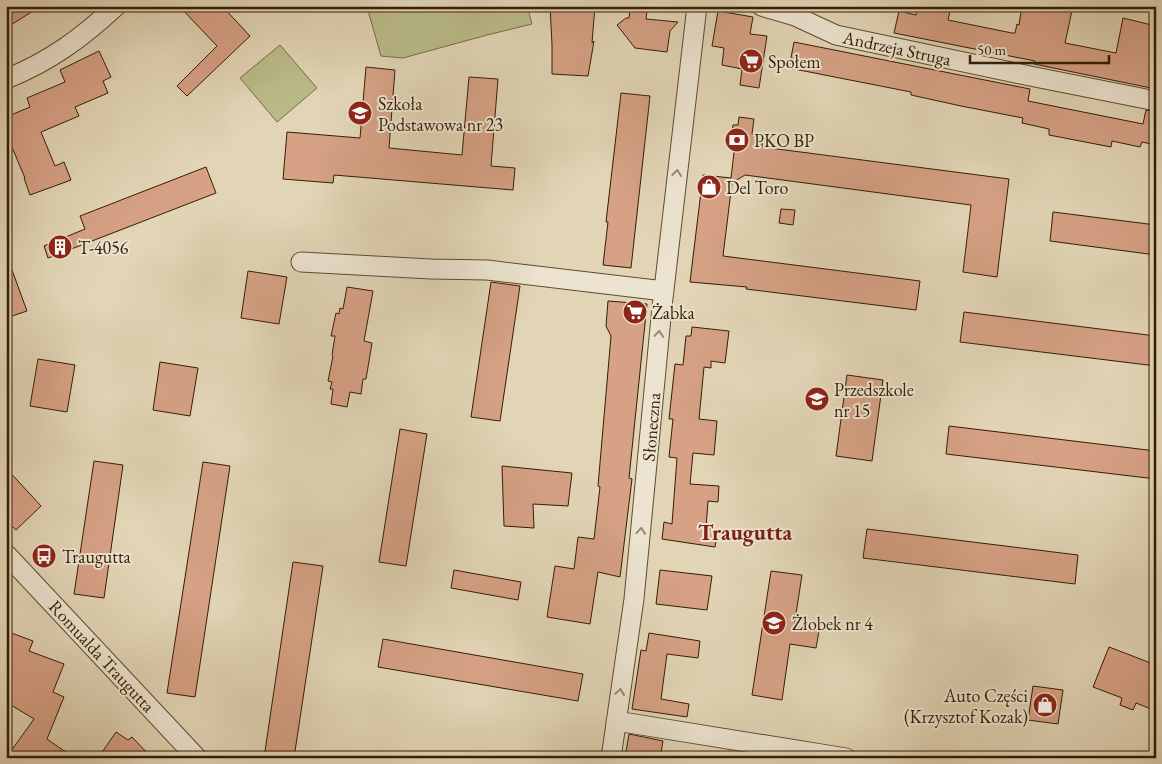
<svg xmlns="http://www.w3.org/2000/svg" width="1162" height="764" viewBox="0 0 1162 764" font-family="'EB Garamond',serif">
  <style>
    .green { fill: #babb89; stroke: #776c46 }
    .building { fill: #d6a185; stroke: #341d03 }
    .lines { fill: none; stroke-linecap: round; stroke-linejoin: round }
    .minor-casing { stroke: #604b30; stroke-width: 21 }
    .minor { stroke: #ece4d0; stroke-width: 19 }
    .oneway { stroke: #998a74 }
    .labels { text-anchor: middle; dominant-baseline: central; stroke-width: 4; stroke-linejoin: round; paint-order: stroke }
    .street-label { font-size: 18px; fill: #341d03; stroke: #ece4d0 }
    .poi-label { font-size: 18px; fill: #341d03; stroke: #ece4d0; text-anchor: start }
    .district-label { font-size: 22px; font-weight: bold; fill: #7a1f14; stroke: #ece4d0 }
  </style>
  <rect width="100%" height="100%" fill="#e2d5b6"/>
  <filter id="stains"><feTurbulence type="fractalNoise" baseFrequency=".004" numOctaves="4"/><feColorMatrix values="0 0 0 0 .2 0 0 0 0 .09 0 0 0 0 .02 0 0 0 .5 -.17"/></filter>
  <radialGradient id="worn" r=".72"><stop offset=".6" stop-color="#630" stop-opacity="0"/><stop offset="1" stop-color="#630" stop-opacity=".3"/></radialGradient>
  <path class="green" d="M371,6H527L532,24L487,35L403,58L381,56L367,7Z
    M280,45L317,88L277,122L240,78Z"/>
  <path class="building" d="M6,6H41L6,28Z
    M179,6H222L250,36L187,96L177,86L217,46Z
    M550,6H595L592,43L594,41L588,76L552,74V45Z
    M917,6H926L950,11L948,20L1012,33H1015L1017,24L1019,25L1022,6H1073L1065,43L1116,53L1123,18L1156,26V84L1152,83L1151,88L1034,64L1035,61L894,33L899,11L916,15Z
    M630,9L647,11L646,19L678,22L670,31L667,52L635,48L617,25L626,18H629Z
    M718,11L753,17L750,34L767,36L759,88L740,85L742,69L722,65L724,48L712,46Z
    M794,42L1030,89L1028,101L1143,124L1146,110L1156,112V145L1142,142L1140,147L1112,141L1111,147L1049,135V129L1022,123L1023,118L961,106L911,95V92L789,68Z
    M99,51L111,77L103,81L108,93L75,107L79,116L41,132L55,166L64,162L71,180L30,195L24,178H25L6,133V117L30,107L27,98L65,82L60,70Z
    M366,67L395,70L389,148L462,155L469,77L498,79L491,166L515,168L513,190L334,175L333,183L283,179L287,132L360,138Z
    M621,93L650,96L631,268L603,265L608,222H606Z
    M739,117L754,119L752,134L763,136L762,147L1009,179L997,277L963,272L971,205L745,175L732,183L723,256L920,281L916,310L746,289L747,287L690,282L703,175L731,178L735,144L731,143L733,125H738Z
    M206,167L216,193L48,258L44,246L85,229L80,216Z
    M781,209L795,210L793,225L779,223Z
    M1053,212L1156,225V255L1050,241Z
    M8,259L27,311L6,318V260Z
    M248,271L287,277L279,324L241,318Z
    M491,282L520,286L500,421L471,417Z
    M347,287L373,291L364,341L372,343L366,379H363L361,394L350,392L347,407L331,404L333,389H330L332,382L328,381L333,356L332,355L335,336H331L336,313L339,314L340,308L343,309Z
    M608,301L647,304L629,478L632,479L620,577L598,572L590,624L547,617L555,566L574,569L578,537L594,539L600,487L598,486L611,336L606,326Z
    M964,312L1156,336V366L960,342Z
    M692,327L729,331L725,363L711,361V368L704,367L699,419L717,421L714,455L693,453L690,484L719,486L718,502L708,501L706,528L718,530L715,547L662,539L664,522L672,524L677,458L669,457L673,419H669L675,364L683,365L686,336H691Z
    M38,359L75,365L67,412L30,406Z
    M160,362L198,368L190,416L153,410Z
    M847,375L883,380L872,461L836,456Z
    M949,426L1156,451V479L946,454Z
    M400,429L427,434L406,566L379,562Z
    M94,461L123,465L104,598L74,594Z
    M203,462L230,466L195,697L167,693Z
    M502,466L572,473L568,506L533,504L534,528L504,526Z
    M6,468L41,506L16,530L6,520Z
    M867,529L1078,555L1075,584L863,558Z
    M293,562L323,566L294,758H264Z
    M454,570L521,582L518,600L451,588Z
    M660,570L712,576L707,610L656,604Z
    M771,571L802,575L794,627L819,631L816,648L790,644L782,700L752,695Z
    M6,631L33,641L29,651L64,664L53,692L64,697L47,739L74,758H6L34,719L6,702Z
    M649,633L700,641L698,658L667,654L661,699L689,704L687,717L632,709L641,650L646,651Z
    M383,639L583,674L578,701L378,667Z
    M1109,647L1156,665V711L1136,703L1133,710L1120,705L1122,698L1093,687Z
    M1033,686L1063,690L1058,724L1028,720Z
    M116,732L128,740L132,737L152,758H98Z
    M629,734L663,741L660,758H625Z"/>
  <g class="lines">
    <defs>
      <path id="minor" d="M761,6L795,16L836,35L1030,76L1156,101
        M6,79C49,62 83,37 116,6
        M301,262L431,269L487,270L664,291
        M6,554L197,758
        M616,721L846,758
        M611,758L634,599L662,307L697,6"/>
    </defs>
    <use href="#minor" class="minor-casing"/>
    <use href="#minor" class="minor"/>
  </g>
  <defs><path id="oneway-chevron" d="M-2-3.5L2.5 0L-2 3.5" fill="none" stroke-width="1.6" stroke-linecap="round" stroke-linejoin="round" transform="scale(1.25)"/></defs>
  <g class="oneway">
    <use href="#oneway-chevron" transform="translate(677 173) rotate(-83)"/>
    <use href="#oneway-chevron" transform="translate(659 334) rotate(-85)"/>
    <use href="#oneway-chevron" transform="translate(641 531) rotate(-85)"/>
    <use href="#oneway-chevron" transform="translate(620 692) rotate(-82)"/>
  </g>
  <defs>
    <symbol id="supermarket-disc" viewBox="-11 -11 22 22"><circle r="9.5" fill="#8f2418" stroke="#ece4d0"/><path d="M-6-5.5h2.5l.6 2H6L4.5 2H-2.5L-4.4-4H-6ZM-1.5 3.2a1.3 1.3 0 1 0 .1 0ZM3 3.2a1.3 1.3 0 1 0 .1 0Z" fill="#fff"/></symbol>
    <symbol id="school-disc" viewBox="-11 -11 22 22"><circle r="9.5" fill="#8f2418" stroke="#ece4d0"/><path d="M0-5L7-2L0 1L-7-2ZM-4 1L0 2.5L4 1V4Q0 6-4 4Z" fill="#fff"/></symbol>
    <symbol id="bank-disc" viewBox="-11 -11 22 22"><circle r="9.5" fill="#8f2418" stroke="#ece4d0"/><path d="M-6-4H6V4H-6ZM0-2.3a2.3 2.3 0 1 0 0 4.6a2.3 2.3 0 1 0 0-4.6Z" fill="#fff"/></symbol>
    <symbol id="shop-disc" viewBox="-11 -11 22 22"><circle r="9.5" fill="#8f2418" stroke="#ece4d0"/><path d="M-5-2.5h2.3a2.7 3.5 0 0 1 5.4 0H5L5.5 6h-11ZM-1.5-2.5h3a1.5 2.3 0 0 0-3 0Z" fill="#fff"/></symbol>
    <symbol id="building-disc" viewBox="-11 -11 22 22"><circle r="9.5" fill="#8f2418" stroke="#ece4d0"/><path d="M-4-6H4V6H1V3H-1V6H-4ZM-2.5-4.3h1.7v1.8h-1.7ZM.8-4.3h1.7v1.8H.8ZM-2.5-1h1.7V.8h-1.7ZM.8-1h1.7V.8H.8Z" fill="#fff"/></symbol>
    <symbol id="bus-disc" viewBox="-11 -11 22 22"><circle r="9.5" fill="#8f2418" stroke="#ece4d0"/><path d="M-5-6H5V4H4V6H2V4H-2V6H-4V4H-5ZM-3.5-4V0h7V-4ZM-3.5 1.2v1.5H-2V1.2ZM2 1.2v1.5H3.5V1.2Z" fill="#fff"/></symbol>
  </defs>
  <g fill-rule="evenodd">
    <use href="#supermarket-disc" x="737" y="47" width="28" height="28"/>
    <use href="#school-disc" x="346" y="99" width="28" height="28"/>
    <use href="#bank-disc" x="723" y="126" width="28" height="28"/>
    <use href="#shop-disc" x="695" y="173" width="28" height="28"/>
    <use href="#building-disc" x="46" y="233" width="28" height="28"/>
    <use href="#supermarket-disc" x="621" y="298" width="28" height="28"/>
    <use href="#school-disc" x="803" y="385" width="28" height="28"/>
    <use href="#bus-disc" x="30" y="542" width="28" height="28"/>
    <use href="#school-disc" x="760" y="609" width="28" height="28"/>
    <use href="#shop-disc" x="1031" y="691" width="28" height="28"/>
  </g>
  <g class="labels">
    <g class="street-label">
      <text transform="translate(897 48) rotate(12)">Andrzeja Struga</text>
      <text transform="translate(651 427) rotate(-85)">Słoneczna</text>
      <text transform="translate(102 656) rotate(47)">Romualda Traugutta</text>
    </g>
    <g class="poi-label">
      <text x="768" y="61">Społem</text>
      <text x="378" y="103">Szkoła<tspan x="378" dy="21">Podstawowa nr 23</tspan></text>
      <text x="754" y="140">PKO BP</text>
      <text x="726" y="187">Del Toro</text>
      <text x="78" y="247">T-4056</text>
      <text x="652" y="312">Żabka</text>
      <text x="834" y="389">Przedszkole<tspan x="834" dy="21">nr 15</tspan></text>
      <text x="62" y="556">Traugutta</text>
      <text x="792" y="623">Żłobek nr 4</text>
      <text x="1028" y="695" text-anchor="end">Auto Części<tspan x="1028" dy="21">(Krzysztof Kozak)</tspan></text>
    </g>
    <g class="district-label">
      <text x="745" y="532">Traugutta</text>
    </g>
  </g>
  <rect width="1162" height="764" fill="none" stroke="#e2d5b6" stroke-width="25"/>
  <rect x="8" y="8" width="1147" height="749" fill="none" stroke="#341d03" stroke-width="2.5"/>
  <rect x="12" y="12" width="1137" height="739" fill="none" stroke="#341d03"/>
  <path d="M970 55v8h139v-8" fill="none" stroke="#341d03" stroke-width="2.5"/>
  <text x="977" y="55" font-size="15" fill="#341d03" stroke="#ece4d0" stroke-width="4" paint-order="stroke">50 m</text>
  <rect width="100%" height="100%" filter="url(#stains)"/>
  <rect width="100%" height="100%" fill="url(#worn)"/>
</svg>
